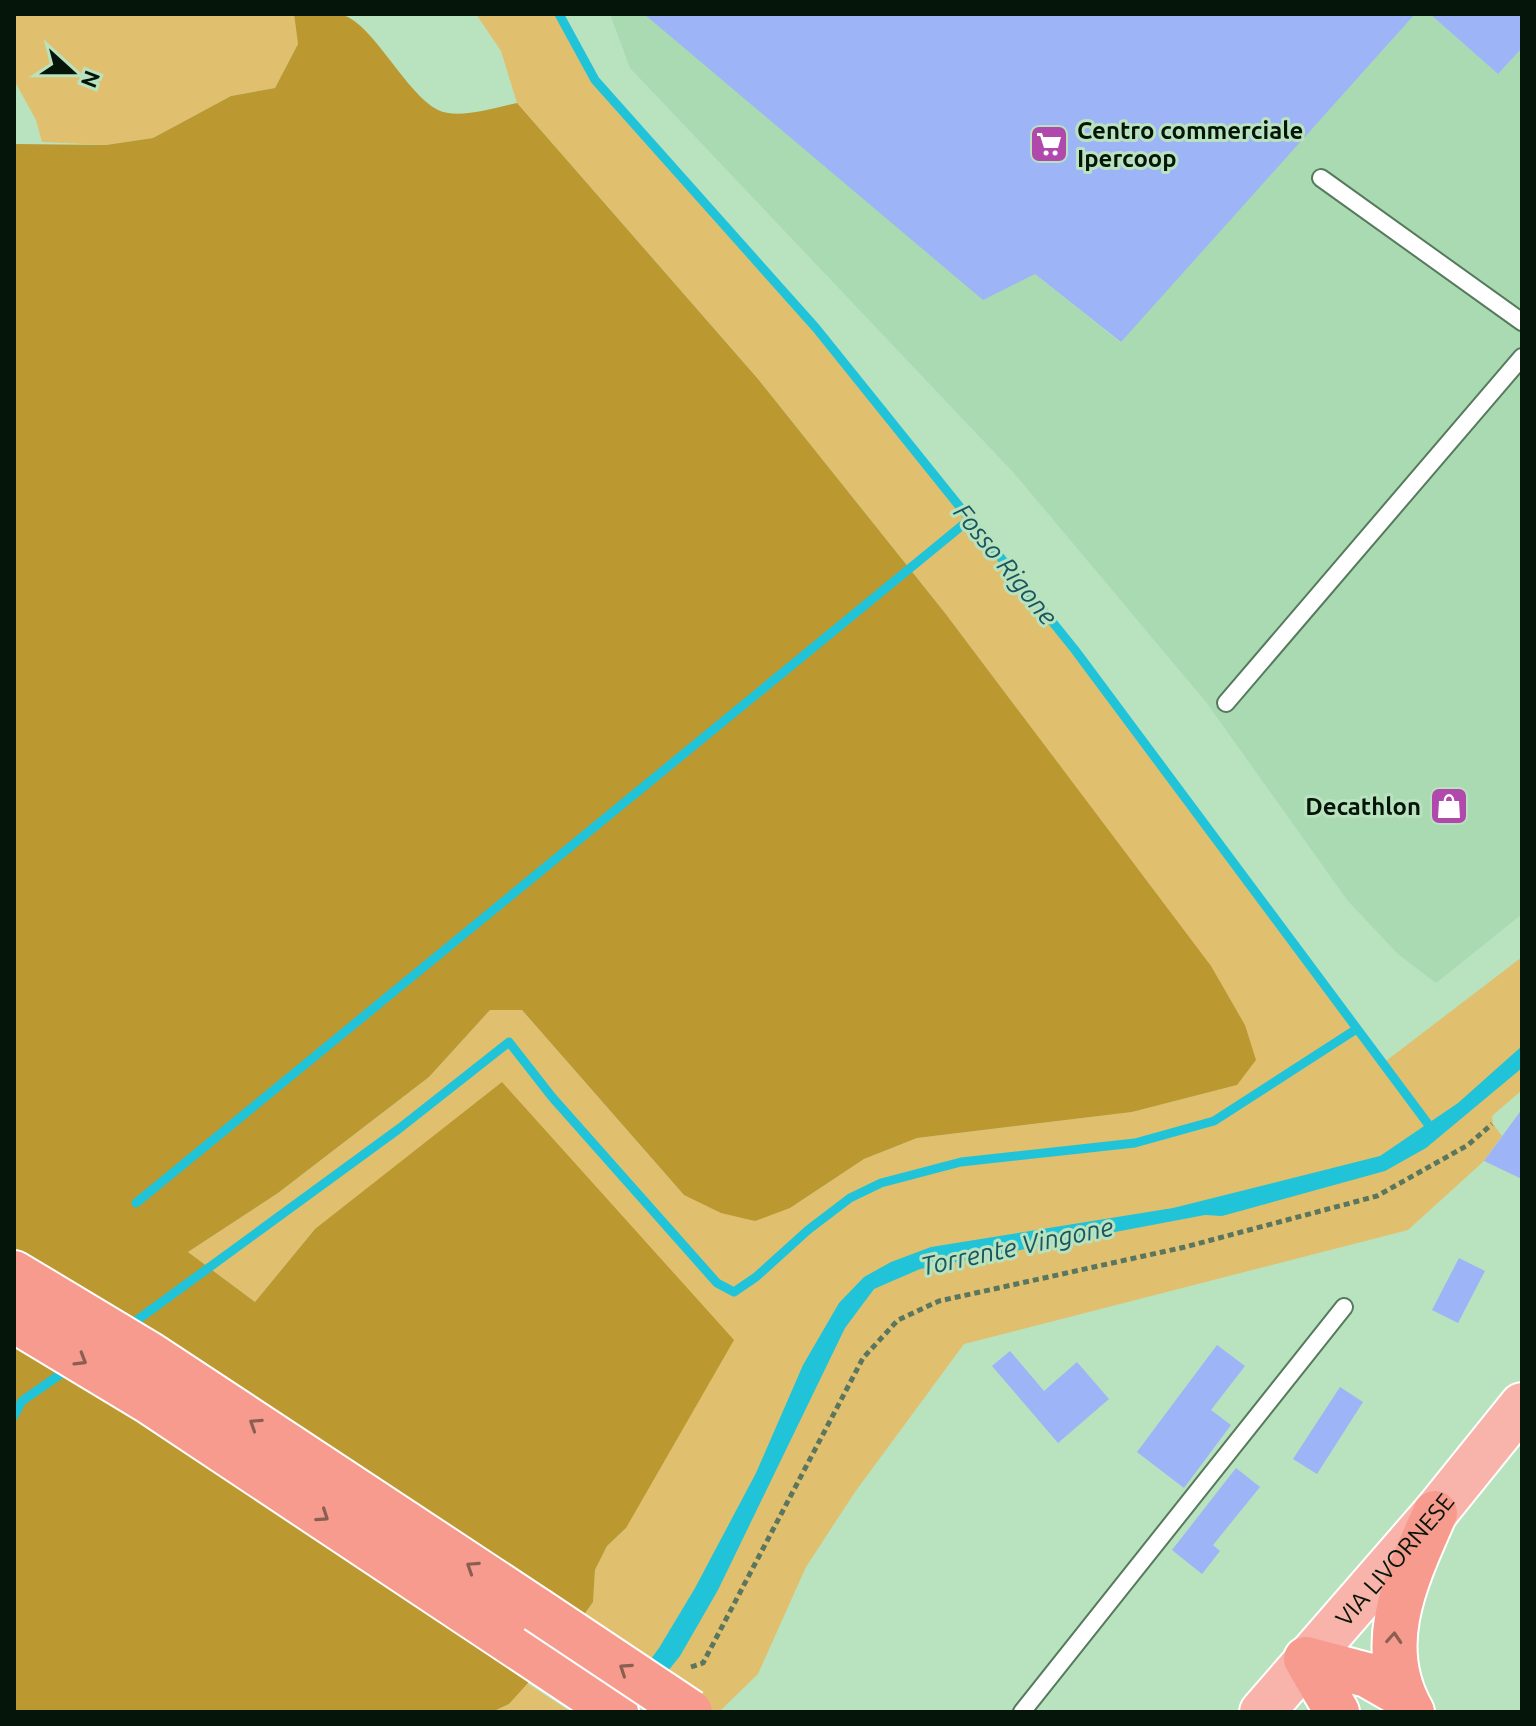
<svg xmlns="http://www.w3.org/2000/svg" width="1536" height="1726" viewBox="0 0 1536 1726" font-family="Ubuntu,sans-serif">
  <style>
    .built { fill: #aadab2 }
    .green { fill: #e0c06e }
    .forest { fill: #bb9830 }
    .water { fill: #21c3d9 }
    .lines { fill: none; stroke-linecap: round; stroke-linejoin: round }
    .stream { stroke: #21c3d9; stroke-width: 9 }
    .building { fill: #9db4f7 }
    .service-casing { stroke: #557b5c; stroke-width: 20 }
    .primary-casing { stroke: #fff; stroke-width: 48 }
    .trunk-casing { stroke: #fff; stroke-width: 48 }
    .path { stroke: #5b765f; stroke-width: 5; stroke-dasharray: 6 4; stroke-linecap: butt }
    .service { stroke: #fff; stroke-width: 16 }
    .primary { stroke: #f8b4aa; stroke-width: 44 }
    .trunk { stroke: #f69b8e; stroke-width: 44 }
    .trunk-bridge-casing { stroke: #fff; stroke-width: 48; stroke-linecap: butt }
    .trunk-bridge { stroke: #f69b8e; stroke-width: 44 }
    .oneway { stroke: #8a5f52 }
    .labels { text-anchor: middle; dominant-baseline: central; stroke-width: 6; stroke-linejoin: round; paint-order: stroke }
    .poi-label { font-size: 24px; font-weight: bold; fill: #061509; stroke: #b9e2bf; text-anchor: start }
    .street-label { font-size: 24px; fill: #061509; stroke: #b9e2bf }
    .water-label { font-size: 26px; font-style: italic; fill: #19565f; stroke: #b9e2bf }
  </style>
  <rect width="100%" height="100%" fill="#b9e2bf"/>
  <path class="built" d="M610,14H644L1035,274L1120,342L1415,14H1430L1498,74L1522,48V914L1436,983L1398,954L1348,901L1206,702L1014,473L630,68Z"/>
  <path class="green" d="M14,14H294L298,44L275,88L231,96L153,138L106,145L42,142L36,120L14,80Z
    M476,14H559L595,80L817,328L1075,650L1382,1064L1522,957V1090L1492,1116L1493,1124L1502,1136L1484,1161L1408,1230L964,1344L855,1492L806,1567L758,1674L719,1712H690L571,1633L593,1602L595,1570L607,1546L626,1528L315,1229L255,1302L188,1252L278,1193L429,1077L490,1010H522L684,1195L790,1208L864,1159L917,1138L1132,1112L1237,1085L1245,1025L1210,966L945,613L758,379L517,103L501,51Z
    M527,1683L571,1712H492L509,1704Z"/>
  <path class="forest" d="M294,14C309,14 330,10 343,15C374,25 406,94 438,110C458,120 496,107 517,103L758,379L945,613L1211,966L1245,1025L1256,1060L1237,1085L1132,1112L917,1138L864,1159L790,1208L755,1221L721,1213L684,1195L522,1010H490L429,1077L278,1193L188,1252L255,1302L315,1229L502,1082L734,1340L626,1528L607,1546L595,1570L593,1602L571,1633L14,1273V144L106,145L153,138L231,96L275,88L298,44Z
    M14,1320L545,1664L509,1704L492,1712H14Z"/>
  <path class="water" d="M1522,1046V1068L1426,1148L1385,1171L1222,1216L1205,1215L920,1269L874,1289L845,1328L718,1590L680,1656L635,1712H612L659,1648L695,1588L756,1473L803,1365L839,1303L864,1277L891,1262L931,1247L1173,1208L1380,1156L1458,1103Z"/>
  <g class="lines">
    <path class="stream" d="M559,14L595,80L816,328L1075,650L1434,1132
      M136,1203L970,519
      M129,1326L400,1128L509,1042L552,1097L717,1283L734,1292L756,1277L808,1230L850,1198L881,1183L961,1162L1135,1143L1214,1121L1355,1030
      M14,1416L22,1401L68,1369"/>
  </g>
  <path class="building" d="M644,14H1415L1121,342L1035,274L983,300Z
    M1430,14H1522V48L1498,74Z
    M1522,1109V1179L1484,1161Z
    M1459,1258L1485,1271L1458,1323L1432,1310Z
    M1217,1345L1245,1366L1211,1410L1231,1425L1184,1488L1137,1452Z
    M1010,1351L1044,1391L1077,1362L1109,1399L1058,1443L992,1366Z
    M1340,1387L1363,1402L1317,1474L1293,1459Z
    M1236,1468L1260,1487L1213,1545L1220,1551L1202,1574L1172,1550Z"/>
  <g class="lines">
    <defs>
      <path id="service" d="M1321,178L1522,322
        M1226,703L1522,357
        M1022,1712L1344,1307"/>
      <g id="primary">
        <path id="s1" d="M1262,1712L1435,1513L1522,1405"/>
      </g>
      <path id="trunk" d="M14,1273L149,1354L537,1610
        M14,1320L150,1402L616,1712
        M1306,1659L1367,1675L1402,1695
        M1306,1659L1337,1712
        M1412,1712C1373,1645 1407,1577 1435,1513"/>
    </defs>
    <use href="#service" class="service-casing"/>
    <use href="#primary" class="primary-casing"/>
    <use href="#trunk" class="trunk-casing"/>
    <path class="path" d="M691,1667L703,1663L863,1358L898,1320L939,1301L1185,1247L1377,1196L1468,1145L1492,1124"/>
    <use href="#service" class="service"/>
    <use href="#primary" class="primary"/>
    <use href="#trunk" class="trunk"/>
    <defs>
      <path id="trunk-bridge" d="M537,1610L690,1712"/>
    </defs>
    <use href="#trunk-bridge" class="trunk-bridge-casing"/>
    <use href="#trunk-bridge" class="trunk-bridge"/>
  </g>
  <defs><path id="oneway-chevron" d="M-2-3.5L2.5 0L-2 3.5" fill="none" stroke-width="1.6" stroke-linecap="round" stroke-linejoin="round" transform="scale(2)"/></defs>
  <g class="oneway">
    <use href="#oneway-chevron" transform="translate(81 1360) rotate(31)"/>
    <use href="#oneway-chevron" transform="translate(255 1424) rotate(-147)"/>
    <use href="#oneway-chevron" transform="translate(323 1516) rotate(34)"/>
    <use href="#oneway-chevron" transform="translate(472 1567) rotate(-147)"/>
    <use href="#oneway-chevron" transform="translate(1394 1638) rotate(-86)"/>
    <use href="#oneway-chevron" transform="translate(625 1669) rotate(-146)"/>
  </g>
  <defs>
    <symbol id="supermarket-square" viewBox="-11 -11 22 22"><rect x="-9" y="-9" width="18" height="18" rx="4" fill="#b149ac" stroke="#b9e2bf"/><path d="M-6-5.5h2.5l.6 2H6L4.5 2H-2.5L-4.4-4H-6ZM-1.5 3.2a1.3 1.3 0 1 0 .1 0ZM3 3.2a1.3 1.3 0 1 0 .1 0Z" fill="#fff"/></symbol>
    <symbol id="shop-square" viewBox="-11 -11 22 22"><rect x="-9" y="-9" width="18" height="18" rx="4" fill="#b149ac" stroke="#b9e2bf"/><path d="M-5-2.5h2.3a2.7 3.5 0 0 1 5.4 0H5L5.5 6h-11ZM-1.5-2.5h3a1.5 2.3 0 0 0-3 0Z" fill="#fff"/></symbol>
  </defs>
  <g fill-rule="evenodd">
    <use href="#supermarket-square" x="1027" y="122" width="44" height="44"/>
    <use href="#shop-square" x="1427" y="784" width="44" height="44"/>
  </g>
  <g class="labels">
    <g class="poi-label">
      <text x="1077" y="130">Centro commerciale<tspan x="1077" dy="28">Ipercoop</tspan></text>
      <text x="1421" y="806" text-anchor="end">Decathlon</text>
    </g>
    <g class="street-label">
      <text stroke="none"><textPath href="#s1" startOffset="202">VIA LIVORNESE</textPath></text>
    </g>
    <g class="water-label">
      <text transform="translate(1006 564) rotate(51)">Fosso Rigone</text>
      <text transform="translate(1017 1246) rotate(-12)">Torrente Vingone</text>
    </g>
  </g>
  <rect width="1536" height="1726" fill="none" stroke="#061509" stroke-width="32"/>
  <g transform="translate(72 72) rotate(111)" stroke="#b9e2bf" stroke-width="6" paint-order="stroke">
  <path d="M0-6L14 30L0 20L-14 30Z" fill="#061509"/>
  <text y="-12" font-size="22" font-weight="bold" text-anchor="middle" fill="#061509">N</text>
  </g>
</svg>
